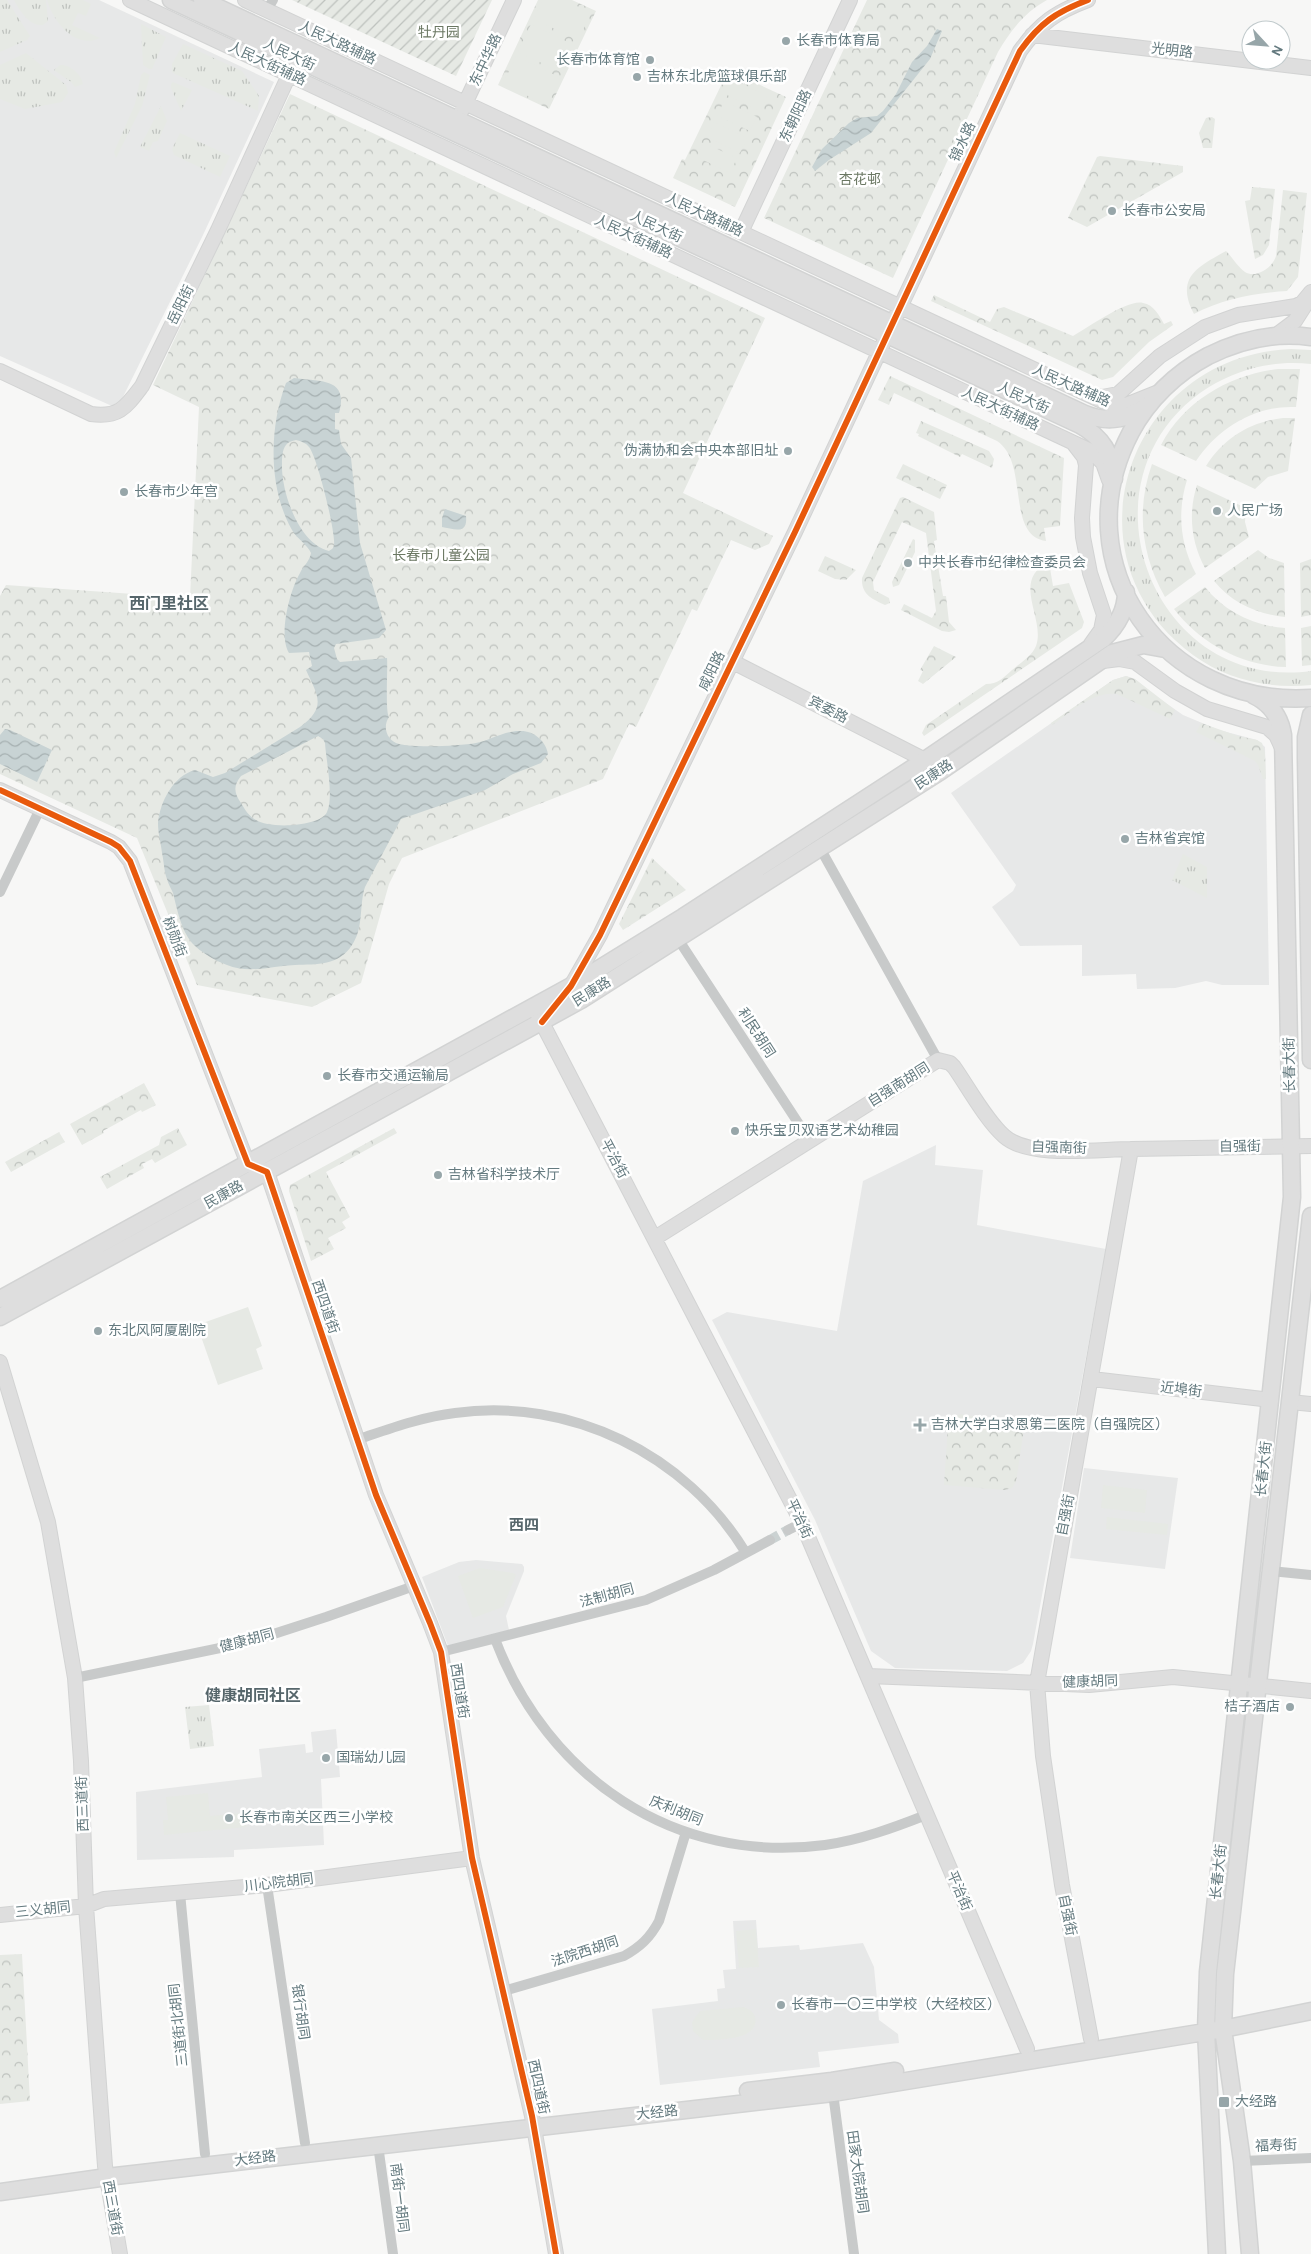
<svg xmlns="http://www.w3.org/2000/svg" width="1311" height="2254" viewBox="0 0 1311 2254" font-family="'Alegreya Sans','Noto Sans SC',sans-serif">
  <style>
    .built { fill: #e7e8e8 }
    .grass { fill: url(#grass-tufts) }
    .forest { fill: url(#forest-crowns) }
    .garden { fill: url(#garden-furrows) }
    .pitch { fill: #e6e9e4 }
    .water { fill: url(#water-waves); fill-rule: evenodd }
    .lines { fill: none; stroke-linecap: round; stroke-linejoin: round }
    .street-tunnel { stroke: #cbd2d2; stroke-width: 10; stroke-dasharray: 10 5; stroke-linecap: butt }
    .secondary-casing { stroke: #d2d3d3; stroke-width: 16 }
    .primary-casing { stroke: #d2d3d3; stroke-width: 19 }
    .street { stroke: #c8caca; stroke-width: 10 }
    .secondary { stroke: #dedede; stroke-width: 14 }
    .primary { stroke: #dedede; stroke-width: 16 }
    .cycleway-casing { stroke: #fff; stroke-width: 9 }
    .cycleway { stroke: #e8590c; stroke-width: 6 }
    .poi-dot { fill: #97a6a9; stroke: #fff; stroke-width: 2 }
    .labels { text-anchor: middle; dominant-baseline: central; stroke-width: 5; stroke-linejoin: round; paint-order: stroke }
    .park-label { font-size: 14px; fill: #6b7863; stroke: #fff }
    .poi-label { font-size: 14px; fill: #647a7f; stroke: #fff; text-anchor: start }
    .street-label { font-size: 14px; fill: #647a7f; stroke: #fff }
    .neighbourhood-label { font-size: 15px; font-weight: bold; fill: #56666b; stroke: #fff }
    .quarter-label { font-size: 16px; font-weight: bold; fill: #56666b; stroke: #fff }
  </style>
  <defs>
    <pattern id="grass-tufts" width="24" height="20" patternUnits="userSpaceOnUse" patternTransform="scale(1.25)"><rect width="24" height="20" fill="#e6e9e4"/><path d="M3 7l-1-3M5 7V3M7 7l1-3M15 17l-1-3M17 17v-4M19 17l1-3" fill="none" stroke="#bec2be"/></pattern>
    <pattern id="forest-crowns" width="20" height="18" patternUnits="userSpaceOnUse" patternTransform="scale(1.25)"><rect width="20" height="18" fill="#e6e9e4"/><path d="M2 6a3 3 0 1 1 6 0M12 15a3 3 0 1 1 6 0" fill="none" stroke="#bec2be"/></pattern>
    <pattern id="garden-furrows" width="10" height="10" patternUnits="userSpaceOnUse" patternTransform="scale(1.25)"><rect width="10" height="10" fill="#e6e9e4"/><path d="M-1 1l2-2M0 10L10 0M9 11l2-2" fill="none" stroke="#bec2be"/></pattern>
    <pattern id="water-waves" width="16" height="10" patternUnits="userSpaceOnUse" patternTransform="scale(1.25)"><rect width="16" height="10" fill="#c8d3d4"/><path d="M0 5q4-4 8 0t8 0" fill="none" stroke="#a6b0b1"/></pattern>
  </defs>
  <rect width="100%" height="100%" fill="#f7f7f6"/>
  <path class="built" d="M0,0H99L274,82L203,235L121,401L112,406L0,356Z
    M1126,676L1135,679L1150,692L1183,715L1219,730L1257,740L1265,747L1269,985H1222L1206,981L1175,988L1137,989L1136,974L1082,976V945L1020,946L992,907L1013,891L1016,885L951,793L1113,680Z
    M936,1145L935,1165L983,1170L977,1225L1106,1249L1033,1644L1031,1651L1023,1663L1007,1671L895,1668L871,1651L815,1520L712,1320L727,1312L837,1331L863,1181Z
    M1084,1468L1178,1478L1165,1569L1070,1558Z
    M476,1560L522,1564L524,1567V1571L506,1616L509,1630L448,1646L422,1577L459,1562Z
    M336,1729L340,1777L321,1779L324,1845L234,1850V1857L137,1860L136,1792L262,1777L259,1749L305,1744L306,1753L313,1752L311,1732Z
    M756,1920L758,1948L799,1945L800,1950L863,1943L874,1967L879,2020L898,2034L899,2043L818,2052L820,2067L660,2085L652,2009L718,2001L717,1989L725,1988L723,1970L736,1969L733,1921Z"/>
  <path class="grass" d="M0,0H7L30,36L27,40L0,52Z
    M14,0H46L48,21L43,25C29,26 20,11 14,0Z
    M47,0H83L91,4L86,16L78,13L72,25L100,38C75,50 53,21 47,0Z
    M141,24L166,37L152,69H149L143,65Z
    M183,44L242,71L259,96L258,111L175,74L172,72V64Z
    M26,53L66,85L68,93L62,102L25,109L0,99V65Z
    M60,65C70,64 82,75 83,84L75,87L71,82L54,70Z
    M144,72L150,75L142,106L116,158L114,152L135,104L141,75Z
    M173,82L192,90L181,111L171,88V84Z
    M161,106L167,121L158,141L153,142L149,151L140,147Z
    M180,133L230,156L220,177L174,155L172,149Z
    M1291,349L1311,350V364C1275,360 1240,368 1209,387C1071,474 1149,693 1311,671V685C1269,689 1227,680 1193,655C1059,557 1128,355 1291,349Z
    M1183,854L1207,867V898L1172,880Z
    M209,1705L214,1746L190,1749L185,1707Z"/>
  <path class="forest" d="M538,0H572L596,11L549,109L498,85Z
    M867,0H1047C1025,12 1011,30 998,52L893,278L764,218Z
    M732,72L786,97L735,207L673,178L682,159L685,160L727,73Z
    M290,94L765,318L683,493L773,536L769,544L755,550L731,540L697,611L692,609L636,727L629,724L603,779L402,858L389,884L361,983L312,1007L197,985L137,838L0,774V596L6,585L190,598L199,407L153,385Z
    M1212,117L1215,119L1212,148H1203L1199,133L1206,118Z
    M1100,156L1183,166V172L1087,227L1068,218L1097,157Z
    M1252,187L1275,189L1269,245L1263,255L1255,259L1245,201L1250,200Z
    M1283,190L1307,193L1298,277L1287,291C1255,293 1222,299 1194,314C1175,278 1197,267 1226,251C1232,257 1238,267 1245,272C1256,279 1273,267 1276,256Z
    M934,295L990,322L997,309L1004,307L1073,336C1088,328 1127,299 1143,303C1154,305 1159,315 1164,324L1171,321L1173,325L1149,342L1113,377L1102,380L931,301Z
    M1278,369H1300L1296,407C1255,405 1218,428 1196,461L1161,445C1185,400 1230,375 1278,369Z
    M890,376L1064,458L1060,526L1044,528L1046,541C1005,535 1030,463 997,441L894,393L889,405L878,400Z
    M1283,418H1295L1288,471L1268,477L1255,489L1206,466C1224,438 1250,422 1283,418Z
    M921,421L989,451L994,459L992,468L962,454L960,457L918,436L919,434L916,433Z
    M903,464L947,485L940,499L896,478Z
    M1152,464L1187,480C1177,512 1180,544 1196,574L1165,597C1141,555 1136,509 1152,464Z
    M1197,485L1246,508L1245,522L1249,537L1205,568C1191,542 1188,513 1197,485Z
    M903,497L934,512L937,540L934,541L943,596H946L949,622L956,630L949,632L942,631L901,610L904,604L932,618L936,611L926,533L902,522L873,582L874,590L889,598L890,603L885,605C873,599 861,595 862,578L900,498Z
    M913,539L915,540V552L899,585L893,587L892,582Z
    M1258,550L1269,558L1284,563L1285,617C1257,614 1232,603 1214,581Z
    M825,556L856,570L846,580L835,579L818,571Z
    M1311,559V615L1301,617L1300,563Z
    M1049,562L1053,586L1069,583L1084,622L1082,628L924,736L922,733L926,725L986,684C998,684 1003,678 1012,670C1020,663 1032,656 1036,646C1046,619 1010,580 1049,562Z
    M1205,587C1225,612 1254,626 1285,628L1286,667C1242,666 1200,643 1174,609Z
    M1311,626V665L1302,666L1301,628Z
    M934,646L956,657L923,684L918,681L923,671L920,670Z
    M1126,676L1135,679L1175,710L1170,719L1117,694C1093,691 1071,712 1052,725L1051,723L1113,680Z
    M1201,723L1238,736L1257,740L1262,743L1265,753L1266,779H1263L1258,765L1255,761L1196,732Z
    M652,858L686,890L623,930L619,924Z
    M144,1083L156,1105L142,1112L141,1110L103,1131L104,1133L82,1145L70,1124Z
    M178,1128L187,1145L155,1163L152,1159L142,1164L144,1168L107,1189L100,1177L159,1145L161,1137Z
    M394,1128L397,1133L326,1172L350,1217L342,1222L346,1228L328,1238L334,1249L311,1261L289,1191L290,1185Z
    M59,1132L65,1142L11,1172L5,1162Z
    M960,1414L1023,1426L1024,1429L1016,1482L1012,1488L1005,1490L944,1485L948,1425L951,1418Z
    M22,1954L30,2101L0,2104V1955Z"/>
  <path class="garden" d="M292,0H492L456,76Z"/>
  <path class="pitch" d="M543,0H565L591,13L578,40L534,19Z
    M531,24L576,46L563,73L518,52Z
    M516,56L561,78L547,105L503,84Z
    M734,80L767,96L760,111L727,95Z
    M724,101L757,117L750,131L717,116Z
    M714,122L747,138L740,153L707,137Z
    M704,143L737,158L730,173L697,157Z
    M248,1307L262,1346L256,1349L263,1369L218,1385L197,1325Z
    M1103,1485L1147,1490L1145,1513L1101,1508Z
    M1107,1517L1168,1524L1167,1535L1106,1529Z
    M480,1568L513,1573L516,1575L503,1607L473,1618L458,1576Z
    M208,1793L210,1816L244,1813L246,1827L164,1835L163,1820H168L166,1797Z
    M756,1929L759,1967L739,1968L736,1931Z
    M743,2007C749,2009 753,2011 755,2017C761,2040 717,2040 703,2040L693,2031L692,2022L700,2011Z"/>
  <path class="water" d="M937,29L942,31L930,59L871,133L829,160L815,171L812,167L822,149L849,123L857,118L877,116L883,111L896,94L912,62L927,46Z
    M294,378C320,382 349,377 339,413H335V429L339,430L341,444L351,458L360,543L386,630L379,638L336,644L334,648L337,659L340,662L387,658C388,668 385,712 389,717C382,727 387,741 399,744C415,748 460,746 476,743C491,740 506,730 521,731C534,731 546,741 548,754L541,763L513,774L485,790L401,819L365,887C359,905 364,928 352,945C339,966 317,964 295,965C273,966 248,974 227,965C216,961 200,952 192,943C181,930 177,909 173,893C171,888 168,884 167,879C164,871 164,862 162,853C161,843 158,834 158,823C160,802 173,776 195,770L213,777L225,773L300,727C327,707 318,696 306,670L312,666L309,652L289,653C278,635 290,590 300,573C303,566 310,561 311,553C307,544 297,539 292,530C268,488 269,427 286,383ZM296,440C301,441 306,443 309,447C317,456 336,533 334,545C333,549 332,549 329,551C299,544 281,492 282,464C282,458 282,450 286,445C288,442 292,441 296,440ZM318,736L323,739L325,743C326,760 334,797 327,812C320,827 269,829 256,820C249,816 245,810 241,803C234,793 233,786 241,776Z
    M445,509L466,516C468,535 454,529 442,527V518Z
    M5,729L10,730L52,750L37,782L0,764V735Z"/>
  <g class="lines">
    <path class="street-tunnel" d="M770,1540L788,1530"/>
    <defs>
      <path id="secondary" d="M130,0L1091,451L1103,463L1109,480
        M245,0L1108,404L1126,405L1156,393
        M1032,35L1311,68
        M462,110L514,0
        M741,232L850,0
        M1275,336L1295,321L1309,299
        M0,371L91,414C119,418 126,407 142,386L218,230L289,75
        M1094,396L1102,397L1118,394L1160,356L1205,327L1238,315L1296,306L1302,303L1311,292
        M1074,444L1084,457L1086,465L1082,518L1083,537L1090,573L1104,615L1101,630L1091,644
        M731,661L925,760
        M1103,661L1119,659L1135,662L1175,691L1207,709L1267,727L1276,735L1282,748
        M0,790L111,842L119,847L130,861L248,1164L267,1172L376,1495L430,1623L441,1652L472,1858L532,2116L556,2254
        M537,1013L802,1523L1027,2049
        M545,1019L571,986L600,935L795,532L1020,51C1040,23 1056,12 1088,0
        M655,1238L938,1060L950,1063L954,1067C968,1087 986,1120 1004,1136C1029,1159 1098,1149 1131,1149
        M0,1362L48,1522L75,1678L81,1761L86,1906L105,2166L120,2254
        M1092,1379L1271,1400
        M1290,1402L1311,1404
        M868,1676L1089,1685L1173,1677L1311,1691
        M0,1915L86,1906L104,1899L267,1885L472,1858
        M1091,2039L1062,1885L1043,1756L1037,1683L1131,1149L1311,1146"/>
      <path id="primary" d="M171,0L1080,425C1102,437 1112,454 1114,479
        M202,0L1085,414C1109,424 1130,419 1150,404
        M1311,337C1276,332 1240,340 1208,356C1176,373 1148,400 1131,432C1061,565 1165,708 1311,698
        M1311,715L1306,737V758L1311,1060
        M0,1299L571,986L683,917L925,760L1103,639C1116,627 1126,611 1126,592
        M0,1317L581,1000L941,771L1112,653L1143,645L1165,649
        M748,2091L832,2081L895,2071
        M0,2192L107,2177L833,2093L1223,2029L1311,2011
        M1217,2254L1206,2031L1208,1972L1292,1197L1283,735C1280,716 1270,703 1253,695
        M1250,2254L1242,2161L1223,2029L1225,1974L1311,1216"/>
    </defs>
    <use href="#secondary" class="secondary-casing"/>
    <use href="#primary" class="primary-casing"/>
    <path class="street" d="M267,10L273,0
      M820,848L938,1060
      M0,892L40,809
      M678,939L810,1141
      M356,1440C389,1429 421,1417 455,1413C570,1397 686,1454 746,1553
      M788,1530L802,1523
      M1271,1571L1311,1575
      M495,1639C547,1777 674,1865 825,1845C860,1840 893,1828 926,1815
      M441,1652L646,1600L714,1570L770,1540
      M75,1678L249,1642L326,1617L414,1586
      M267,1885L305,2143
      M180,1893L205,2154
      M504,1991L624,1956C640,1947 650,1938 659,1921L686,1832
      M833,2093L854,2254
      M378,2145L393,2254
      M1242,2161L1311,2158"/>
    <use href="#secondary" class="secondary"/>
    <use href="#primary" class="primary"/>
    <defs>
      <path id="cycleway" d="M0,790L111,842L119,847L130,861L248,1164L267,1172L376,1495L430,1623L441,1652L472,1858L532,2116L556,2254
        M542,1022L571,986L600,935L795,532L1020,51C1040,23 1056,12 1088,0"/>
    </defs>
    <use href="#cycleway" class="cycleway-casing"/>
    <use href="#cycleway" class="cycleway"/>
  </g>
  <g class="poi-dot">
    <circle cx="786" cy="41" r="5"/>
    <circle cx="650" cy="60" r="5"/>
    <circle cx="637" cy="77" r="5"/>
    <circle cx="1112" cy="211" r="5"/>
    <circle cx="788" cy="451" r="5"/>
    <circle cx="124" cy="492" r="5"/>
    <circle cx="1217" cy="511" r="5"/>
    <circle cx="908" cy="563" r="5"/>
    <circle cx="1125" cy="839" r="5"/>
    <circle cx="327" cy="1076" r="5"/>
    <circle cx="735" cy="1131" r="5"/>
    <circle cx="438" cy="1175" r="5"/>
    <circle cx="98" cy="1331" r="5"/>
    <path d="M917.5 1417.5h5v5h5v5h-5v5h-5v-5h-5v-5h5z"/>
    <circle cx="1290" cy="1707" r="5"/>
    <circle cx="326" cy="1758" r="5"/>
    <circle cx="229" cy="1818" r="5"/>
    <circle cx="781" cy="2005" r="5"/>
    <rect x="1218" y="2096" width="12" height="12" rx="2.5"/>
  </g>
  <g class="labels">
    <g class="park-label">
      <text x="439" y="33">牡丹园</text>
      <text x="860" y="180">杏花邨</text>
      <text x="441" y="556">长春市儿童公园</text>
    </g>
    <g class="poi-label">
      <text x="796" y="41">长春市体育局</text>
      <text x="640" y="60" text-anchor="end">长春市体育馆</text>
      <text x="647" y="77">吉林东北虎篮球俱乐部</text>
      <text x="1122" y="211">长春市公安局</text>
      <text x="778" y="451" text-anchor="end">伪满协和会中央本部旧址</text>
      <text x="134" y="492">长春市少年宫</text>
      <text x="1227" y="511">人民广场</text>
      <text x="918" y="563">中共长春市纪律检查委员会</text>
      <text x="1135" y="839">吉林省宾馆</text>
      <text x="337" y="1076">长春市交通运输局</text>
      <text x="745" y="1131">快乐宝贝双语艺术幼稚园</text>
      <text x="448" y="1175">吉林省科学技术厅</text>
      <text x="108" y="1331">东北风阿厦剧院</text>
      <text x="931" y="1425">吉林大学白求恩第二医院（自强院区）</text>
      <text x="1280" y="1707" text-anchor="end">桔子酒店</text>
      <text x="336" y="1758">国瑞幼儿园</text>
      <text x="239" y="1818">长春市南关区西三小学校</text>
      <text x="791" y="2005">长春市一〇三中学校（大经校区）</text>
      <text x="1235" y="2102">大经路</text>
    </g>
    <g class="street-label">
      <text transform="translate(337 43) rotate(25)">人民大路辅路</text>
      <text transform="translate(1172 51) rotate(7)">光明路</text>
      <text transform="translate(289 55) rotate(25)">人民大街</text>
      <text transform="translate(486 60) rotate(-65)">东中华路</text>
      <text transform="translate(267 64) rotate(25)">人民大街辅路</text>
      <text transform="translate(796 116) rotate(-65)">东朝阳路</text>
      <text transform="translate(963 142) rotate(-65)">锦水路</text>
      <text transform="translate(704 215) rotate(25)">人民大路辅路</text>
      <text transform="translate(656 227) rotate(25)">人民大街</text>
      <text transform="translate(633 237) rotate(25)">人民大街辅路</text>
      <text transform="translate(181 305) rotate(-64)">岳阳街</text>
      <text transform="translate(1071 386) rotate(24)">人民大路辅路</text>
      <text transform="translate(1023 398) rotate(25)">人民大街</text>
      <text transform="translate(1000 409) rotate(25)">人民大街辅路</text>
      <text transform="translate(712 671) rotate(-64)">咸阳路</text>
      <text transform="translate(828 710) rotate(27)">宾委路</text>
      <text transform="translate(934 775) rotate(-33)">民康路</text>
      <text transform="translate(174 937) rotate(69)">树勋街</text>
      <text transform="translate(592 992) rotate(-32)">民康路</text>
      <text transform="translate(756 1033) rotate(57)">利民胡同</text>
      <text transform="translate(1290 1065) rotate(-91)">长春大街</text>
      <text transform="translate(899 1085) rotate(-32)">自强南胡同</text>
      <text transform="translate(1240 1147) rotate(-1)">自强街</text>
      <text transform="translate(1059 1148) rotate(2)">自强南街</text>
      <text transform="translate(614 1159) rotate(62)">平治街</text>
      <text transform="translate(224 1195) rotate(-29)">民康路</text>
      <text transform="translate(325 1307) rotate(71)">西四道街</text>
      <text transform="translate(1181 1390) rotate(7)">近埠街</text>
      <text transform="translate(1264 1469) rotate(-84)">长春大街</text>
      <text transform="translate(1066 1515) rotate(-79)">自强街</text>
      <text transform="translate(799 1519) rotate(65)">平治街</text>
      <text transform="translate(607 1596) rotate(-15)">法制胡同</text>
      <text transform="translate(247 1641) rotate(-15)">健康胡同</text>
      <text transform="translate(1090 1682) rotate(-2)">健康胡同</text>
      <text transform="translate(459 1691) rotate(81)">西四道街</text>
      <text transform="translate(83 1804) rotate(-92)">西三道街</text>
      <text transform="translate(676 1811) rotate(22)">庆利胡同</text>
      <text transform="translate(1219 1872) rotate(-84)">长春大街</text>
      <text transform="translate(279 1883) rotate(-7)">川心院胡同</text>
      <text transform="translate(959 1891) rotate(67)">平治街</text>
      <text transform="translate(43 1910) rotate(-6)">三义胡同</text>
      <text transform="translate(1067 1915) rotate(79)">自强街</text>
      <text transform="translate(585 1952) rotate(-18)">法院西胡同</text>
      <text transform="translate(300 2012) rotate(82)">银行胡同</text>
      <text transform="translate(179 2025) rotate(-96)">三道街北胡同</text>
      <text transform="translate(538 2087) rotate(78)">西四道街</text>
      <text transform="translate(657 2113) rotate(-6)">大经路</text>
      <text transform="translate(1276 2146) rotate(-2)">福寿街</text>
      <text transform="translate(255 2159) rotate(-7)">大经路</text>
      <text transform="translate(857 2172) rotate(82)">田家大院胡同</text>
      <text transform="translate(399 2198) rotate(83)">南街一胡同</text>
      <text transform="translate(112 2208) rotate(80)">西三道街</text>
    </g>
    <g class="neighbourhood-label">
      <text x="524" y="1525">西四</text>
    </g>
    <g class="quarter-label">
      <text x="169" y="604">西门里社区</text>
      <text x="253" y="1696">健康胡同社区</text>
    </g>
  </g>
  <g transform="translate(1266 45) rotate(116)"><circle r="24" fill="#ffffff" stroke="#c1cacc"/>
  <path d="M0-4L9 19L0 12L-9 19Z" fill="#97a6a9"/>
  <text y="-8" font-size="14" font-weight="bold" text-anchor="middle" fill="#647a7f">N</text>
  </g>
</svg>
